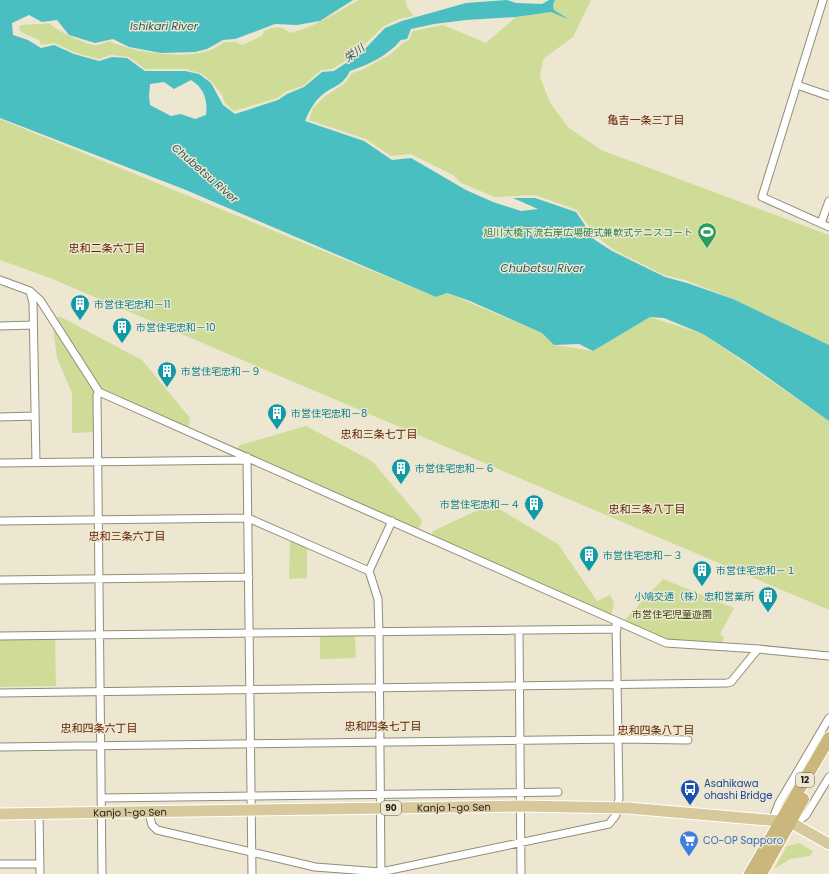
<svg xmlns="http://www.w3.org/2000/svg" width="829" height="874" viewBox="0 0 829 874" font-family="Poppins,'Noto Sans JP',sans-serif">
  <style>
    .green { fill: #cedc97 }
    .water { fill: #4abfc2; fill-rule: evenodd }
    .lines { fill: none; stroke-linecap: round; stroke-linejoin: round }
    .minor-casing { stroke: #938c78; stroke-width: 9 }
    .primary-casing { stroke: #fff; stroke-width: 13 }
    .trunk-casing { stroke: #fff; stroke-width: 14 }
    .minor { stroke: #fff; stroke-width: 7 }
    .primary { stroke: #d8c99d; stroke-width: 11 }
    .trunk { stroke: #cbb77c; stroke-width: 12 }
    .labels { text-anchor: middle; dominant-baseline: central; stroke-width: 3; stroke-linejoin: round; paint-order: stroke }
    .shield { fill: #ede6d0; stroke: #5d594c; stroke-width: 1 }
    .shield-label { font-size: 9px; font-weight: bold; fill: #1f1c14 }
    .leisure-label { font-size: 10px; fill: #27864d; stroke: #ede6d0; text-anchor: end }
    .culture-label { font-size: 10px; fill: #0d838f; stroke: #ede6d0; text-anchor: start }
    .park-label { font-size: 10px; fill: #394103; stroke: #ede6d0 }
    .transit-label { font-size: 10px; fill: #164399; stroke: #ede6d0; text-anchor: start }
    .street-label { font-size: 10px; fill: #1f1c14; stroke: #ede6d0 }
    .shop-label { font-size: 10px; fill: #366cbe; stroke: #ede6d0; text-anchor: start }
    .water-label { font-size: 11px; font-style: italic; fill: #295b5c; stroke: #ede6d0 }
    .neighbourhood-label { font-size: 11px; fill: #632406; stroke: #ede6d0 }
  </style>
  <rect width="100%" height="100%" fill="#ede6d0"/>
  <path class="green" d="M359,0H406L407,7L414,16L399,19L384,26L352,57L332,69L321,70L303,86L287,91L277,98L234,111L225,103L222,95L212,82L202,74L186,69H145L129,57L111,55L99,59L76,53L54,43L41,45L39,40L21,32L19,26C30,23 39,25 49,23C57,31 82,43 94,45C98,46 105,43 109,41C133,53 205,64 223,42H236L242,45L262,36L264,31C274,27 281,25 290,33C316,27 336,12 359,0Z
    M555,0H591L573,37L543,59L540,77L550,103L568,127L601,150L829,235V345L733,299L685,280L664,275L614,250L597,237L577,210L535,195L495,197L461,183L453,175L411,154L391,156L366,139L309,120L313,108L324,97L344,84L352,73L362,70L391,54L403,43L409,40L413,31L443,25L486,43L516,17L551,12L570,20L554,10L553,4Z
    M0,119L436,297L447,293L542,333L554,345L593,351L650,317L703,334L829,421V610L50,278L0,260Z
    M59,316L142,360L190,418L188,431L99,392L97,432L72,433V393L57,358L53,327L55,320Z
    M306,426L372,461L422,520L418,532L235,452L240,445Z
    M491,504L558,544L597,601L610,595L614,602L611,618L431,538L433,531Z
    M290,540L307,547V578L289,579Z
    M663,579L734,608L720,634L724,637L722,646L666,643L621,624Z
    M320,636H355L356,658L320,659Z
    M55,639L56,686L0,687V640Z
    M799,843L813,851L810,856L790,859L774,869L787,846Z"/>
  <path class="water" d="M0,0H353L320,21L297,25L275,24L235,39L223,40L207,49L195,52L161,53L129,47L113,39L95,43L69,35L57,20L42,22L29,15L12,23L13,35L28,40L41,48L54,45L74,54L99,61L112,57L127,58L145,71H185L199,74L211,83L223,105L235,114L278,100L287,94L304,87L322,72L334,71L361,53L385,28L402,21L466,3L507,0L516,3L542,4L549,0H555L553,4L554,10L570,20L551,12L516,17L466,20L434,24L411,29L407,39L401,40C387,56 370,64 350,71C342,87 334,85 322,95C314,102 309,111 305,121L364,141L392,160L411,158L466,190L493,202L521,211L538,209L513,198H535L576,212L595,240L612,251L665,277L687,283L733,299L829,345V421L746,362L703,334L664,318L650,317L593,351L579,344L554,345L542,333L470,301L447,293L436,297L186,190L0,118ZM191,80C204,88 208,100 206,115L195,119L181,114L171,116L150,105L149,96L150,84L164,82L174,89Z"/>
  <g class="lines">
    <defs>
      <path id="minor" d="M823,0L762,197L829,227
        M797,85L829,96
        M821,223L829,201
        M0,280L30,291L40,300L99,392L666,643L758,649L829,656
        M30,291L33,303L36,463
        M0,326L33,325
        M99,392L97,395L102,874
        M0,417L35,416
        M247,457L252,874
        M0,463L247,460
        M0,521L248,518L369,571
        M0,580L249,577
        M519,630L521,874
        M0,636L617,629
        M0,693L727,683L731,682L758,649
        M0,747L619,739L688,740
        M101,798L558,792
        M39,813L40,874
        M149,813L152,825L157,830L315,867L381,872L609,824L616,815L619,798L616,621
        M772,821L779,803L829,718
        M795,824L806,815L829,777
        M0,864H40
        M381,874L379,632L378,599L369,571L392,521"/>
      <g id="primary">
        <path id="s1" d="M0,814L520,806L628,808L790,822L829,844"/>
      </g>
      <path id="trunk" d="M750,874L829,738
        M761,874L803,799"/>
    </defs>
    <use href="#minor" class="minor-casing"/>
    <use href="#primary" class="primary-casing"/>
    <use href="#trunk" class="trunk-casing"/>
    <use href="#minor" class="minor"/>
    <use href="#primary" class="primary"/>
    <use href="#trunk" class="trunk"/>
  </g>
  <defs>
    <symbol id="stadium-pin" viewBox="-11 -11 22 30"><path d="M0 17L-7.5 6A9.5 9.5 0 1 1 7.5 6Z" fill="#2e9e5b" stroke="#ede6d0"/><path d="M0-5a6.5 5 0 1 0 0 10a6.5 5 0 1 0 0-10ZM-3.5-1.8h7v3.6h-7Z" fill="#fff"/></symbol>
    <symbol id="building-pin" viewBox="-11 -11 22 30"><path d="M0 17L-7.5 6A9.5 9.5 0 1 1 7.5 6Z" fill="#0f9aa8" stroke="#ede6d0"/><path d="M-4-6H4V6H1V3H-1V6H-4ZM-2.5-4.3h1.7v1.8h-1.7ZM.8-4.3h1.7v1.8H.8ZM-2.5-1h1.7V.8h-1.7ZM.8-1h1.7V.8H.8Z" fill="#fff"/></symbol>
    <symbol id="bus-pin" viewBox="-11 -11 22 30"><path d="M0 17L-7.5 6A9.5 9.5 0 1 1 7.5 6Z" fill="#1a4fb4" stroke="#ede6d0"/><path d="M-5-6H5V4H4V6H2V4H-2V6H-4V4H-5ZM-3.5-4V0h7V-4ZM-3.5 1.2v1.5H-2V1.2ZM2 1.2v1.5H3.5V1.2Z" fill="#fff"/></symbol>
    <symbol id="supermarket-pin" viewBox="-11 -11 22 30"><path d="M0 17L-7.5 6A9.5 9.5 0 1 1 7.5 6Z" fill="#3f7fe0" stroke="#ede6d0"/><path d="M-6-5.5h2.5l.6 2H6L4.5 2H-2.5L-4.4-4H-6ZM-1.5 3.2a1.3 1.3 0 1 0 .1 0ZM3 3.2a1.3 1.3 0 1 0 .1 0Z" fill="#fff"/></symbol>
  </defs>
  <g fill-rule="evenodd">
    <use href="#stadium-pin" x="696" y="221" width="22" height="30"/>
    <use href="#building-pin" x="69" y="293" width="22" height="30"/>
    <use href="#building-pin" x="111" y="316" width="22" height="30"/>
    <use href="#building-pin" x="156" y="360" width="22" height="30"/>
    <use href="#building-pin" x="266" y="402" width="22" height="30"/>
    <use href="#building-pin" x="390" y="457" width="22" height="30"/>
    <use href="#building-pin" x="523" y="493" width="22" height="30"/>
    <use href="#building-pin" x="578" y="544" width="22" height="30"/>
    <use href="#building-pin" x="691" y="559" width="22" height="30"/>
    <use href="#building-pin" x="757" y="585" width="22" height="30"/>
    <use href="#bus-pin" x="679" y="778" width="22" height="30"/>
    <use href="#supermarket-pin" x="678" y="829" width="22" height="30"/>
  </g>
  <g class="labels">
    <g class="shield">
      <rect x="796" y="773" width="18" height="14" rx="3"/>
      <rect x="381" y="801" width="20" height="14" rx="3"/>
    </g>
    <g class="shield-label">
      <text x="805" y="780">12</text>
      <text x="391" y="808">90</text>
    </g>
    <g class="leisure-label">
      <text x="693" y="232">旭川大橋下流右岸広場硬式兼軟式テニスコート</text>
    </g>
    <g class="culture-label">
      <text x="94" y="304">市営住宅忠和－11</text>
      <text x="136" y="327">市営住宅忠和－10</text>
      <text x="181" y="371">市営住宅忠和－９</text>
      <text x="291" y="413">市営住宅忠和－8</text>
      <text x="415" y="468">市営住宅忠和－６</text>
      <text x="520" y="504" text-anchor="end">市営住宅忠和－４</text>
      <text x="603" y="555">市営住宅忠和－３</text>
      <text x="716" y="570">市営住宅忠和－１</text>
      <text x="754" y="596" text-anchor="end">小鳩交通（株）忠和営業所</text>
    </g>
    <g class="park-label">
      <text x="672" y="614">市営住宅児童遊園</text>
    </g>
    <g class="transit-label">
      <text x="704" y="783">Asahikawa<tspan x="704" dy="12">ohashi Bridge</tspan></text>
    </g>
    <g class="street-label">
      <text stroke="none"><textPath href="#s1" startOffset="454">Kanjo 1-go Sen</textPath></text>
      <text stroke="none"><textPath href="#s1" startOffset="130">Kanjo 1-go Sen</textPath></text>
    </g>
    <g class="shop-label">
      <text x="703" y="840">CO-OP Sapporo</text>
    </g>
    <g class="water-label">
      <text x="164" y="26">Ishikari River</text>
      <text transform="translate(354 53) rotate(-37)">栄川</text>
      <text transform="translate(205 173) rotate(41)">Chubetsu River</text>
      <text x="542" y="268">Chubetsu River</text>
    </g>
    <g class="neighbourhood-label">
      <text x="646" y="120">亀吉一条三丁目</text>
      <text x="107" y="248">忠和二条六丁目</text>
      <text x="379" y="434">忠和三条七丁目</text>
      <text x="647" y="509">忠和三条八丁目</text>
      <text x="127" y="536">忠和三条六丁目</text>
      <text x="383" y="726">忠和四条七丁目</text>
      <text x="99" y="728">忠和四条六丁目</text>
      <text x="656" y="730">忠和四条八丁目</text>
    </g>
  </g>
</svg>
